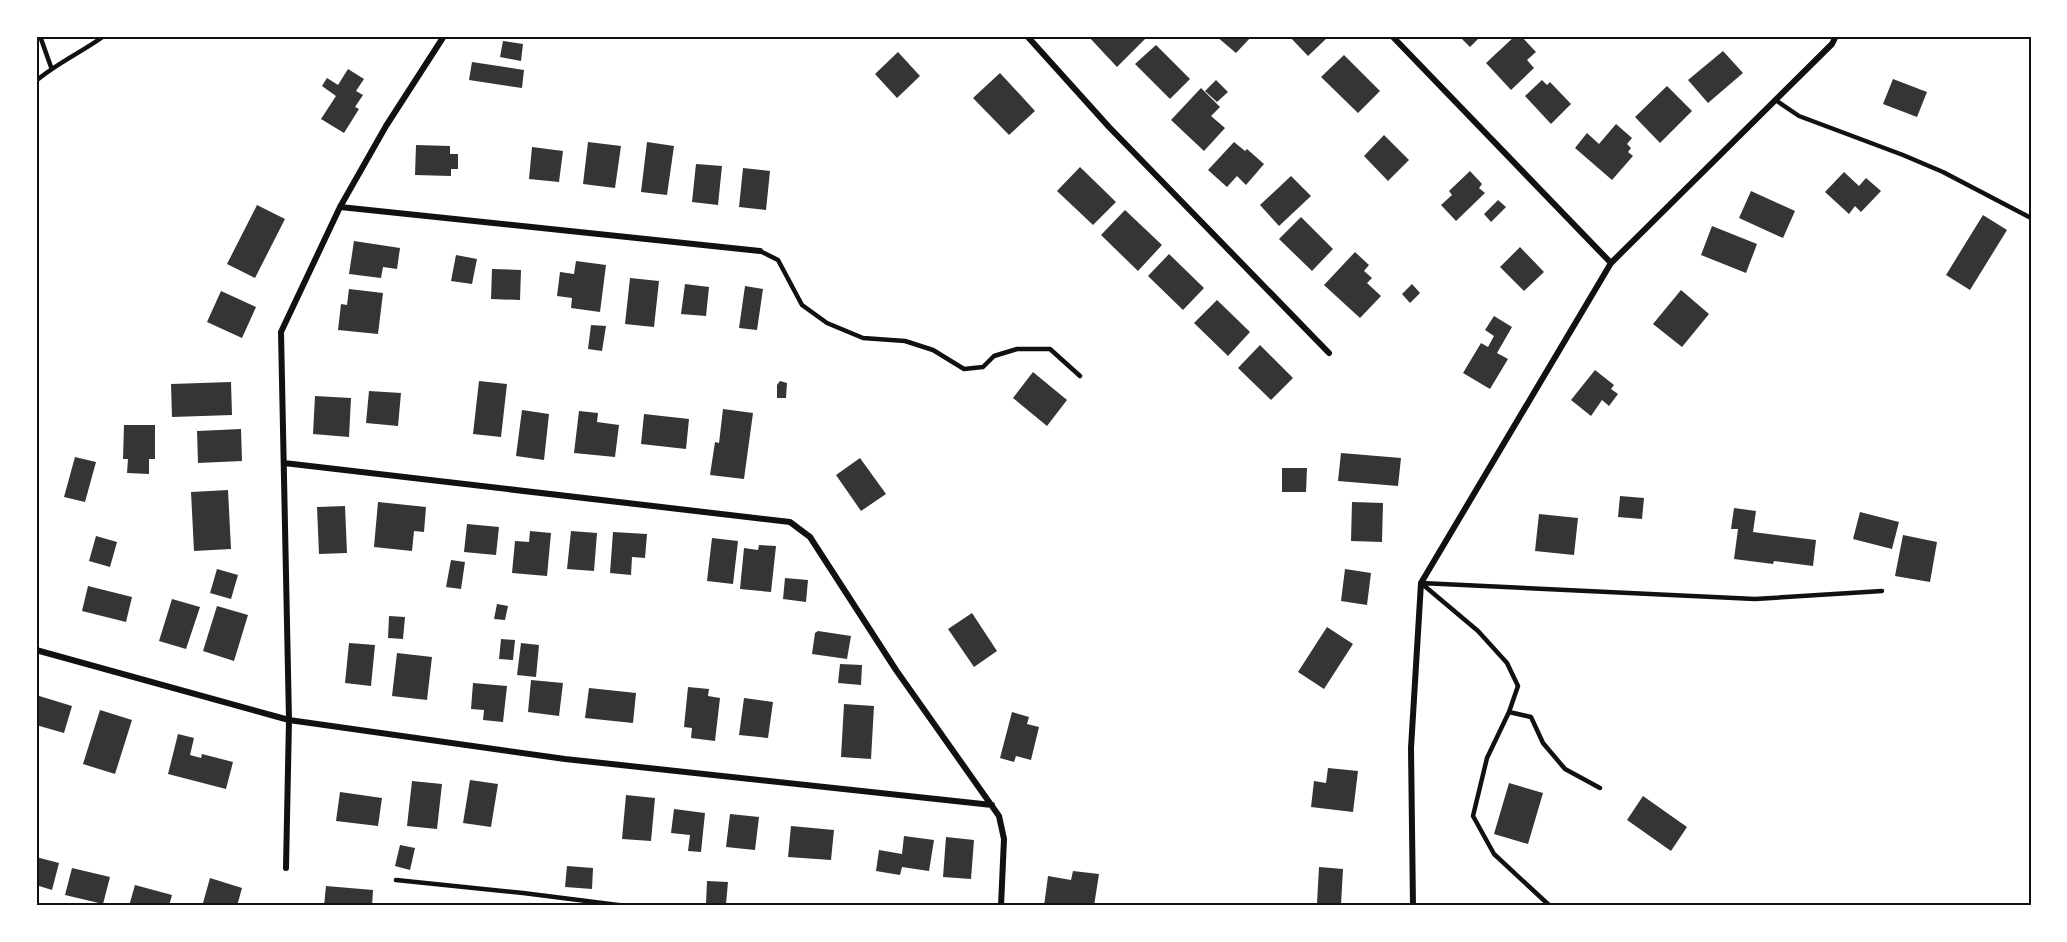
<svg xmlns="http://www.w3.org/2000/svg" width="2067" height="942" viewBox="0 0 2067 942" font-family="'PT Sans Narrow',sans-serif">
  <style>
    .building { fill: #353535 }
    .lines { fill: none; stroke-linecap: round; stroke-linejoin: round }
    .service { stroke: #111; stroke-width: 4.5 }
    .minor { stroke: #111; stroke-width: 6 }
    .neatline { fill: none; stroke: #111; stroke-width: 2 }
  </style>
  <rect width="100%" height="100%" fill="#fff"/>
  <path class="building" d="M1088,36H1148L1117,67Z
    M1216,36H1252L1236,53Z
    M1289,36H1326L1327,38L1308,56Z
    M1459,36H1481L1470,47Z
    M1515,36H1521L1536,52L1527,60L1534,68L1511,90L1486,63Z
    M503,41L523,44L521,61L500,57Z
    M1156,45L1190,79L1170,99L1135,64Z
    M1723,51L1743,73L1708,103L1688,80Z
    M898,52L920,76L897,98L875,74Z
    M1344,55L1380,91L1358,113L1321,77Z
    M472,62L524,70L522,88L469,80Z
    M348,69L364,79L356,91L363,95L355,107L359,109L344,133L321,119L336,96L322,86L327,78L338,85Z
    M1000,73L1035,111L1009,135L973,98Z
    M1893,79L1927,92L1917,117L1883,104Z
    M1216,80L1228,92L1217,102L1205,91Z
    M1542,80L1547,85L1550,82L1571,104L1551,124L1525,96Z
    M1667,86L1692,111L1660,143L1635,117Z
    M1201,88L1220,107L1211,116L1225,128L1204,151L1171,120Z
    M1616,124L1632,138L1627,144L1631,148L1628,152L1633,156L1612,180L1575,148L1587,133L1599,144Z
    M1384,135L1409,160L1388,181L1364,156Z
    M588,142L621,146L615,188L583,184Z
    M647,142L674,146L667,195L641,192Z
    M1234,142L1245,151L1247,149L1264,164L1246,185L1237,176L1227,187L1208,170Z
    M416,145L450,146V154H458V169H451V176L415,175Z
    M532,147L563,151L559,182L529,179Z
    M696,164L722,166L718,205L692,202Z
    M1080,167L1116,202L1093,225L1057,191Z
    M743,168L770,171L766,210L739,207Z
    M1470,171L1482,184L1479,188L1485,193L1456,221L1441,205L1452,195L1449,191Z
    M1844,172L1859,186L1866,178L1881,191L1861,212L1855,206L1849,214L1825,192Z
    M1291,176L1311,196L1279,226L1260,205Z
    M1751,191L1795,211L1783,238L1739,218Z
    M1498,200L1506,207L1491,222L1484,214Z
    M257,205L285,219L255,278L227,264Z
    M1125,210L1162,245L1138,271L1101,235Z
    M1983,215L2007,230L1970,290L1946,275Z
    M1301,217L1333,249L1312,271L1279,239Z
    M1712,226L1757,244L1746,273L1701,255Z
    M354,241L400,248L397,269L383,267L381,278L349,274Z
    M1520,247L1544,272L1524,291L1500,267Z
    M1355,252L1369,265L1364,271L1372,278L1367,283L1381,296L1360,318L1324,285Z
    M1169,254L1204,288L1183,310L1148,276Z
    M456,255L477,259L472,284L451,281Z
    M576,261L606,265L600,312L571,308L572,298L557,296L560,272L574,274Z
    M492,269L521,270L520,300L491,299Z
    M630,278L659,281L654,327L625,324Z
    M685,284L709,287L706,316L681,314Z
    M1412,284L1420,293L1410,303L1402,294Z
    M745,286L763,289L757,330L739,328Z
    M349,289L383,293L378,334L338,330L341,304L347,305Z
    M1681,290L1709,314L1682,347L1653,324Z
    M221,291L256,307L242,338L207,322Z
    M1217,300L1250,332L1228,356L1194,323Z
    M1494,316L1512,327L1497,353L1508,359L1490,389L1463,373L1481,343L1488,347L1494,336L1485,330Z
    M591,325L606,326L602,351L588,349Z
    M1260,345L1293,378L1271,400L1238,368Z
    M1595,370L1614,385L1611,389L1618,394L1609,406L1602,400L1591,416L1571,400Z
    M1033,372L1067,400L1047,426L1013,398Z
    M479,381L507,384L501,437L473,434Z
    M780,381L787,383L786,398H777V385Z
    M231,382L232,415L172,417L171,384Z
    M369,391L401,393L398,426L366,423Z
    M315,396L351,398L349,437L313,434Z
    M723,409L753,413L744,479L710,475L715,442L719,443Z
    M522,410L549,414L544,460L516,456Z
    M579,411L598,413L597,422L619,425L615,457L574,453Z
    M644,414L689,419L686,449L641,444Z
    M124,425H155V459H149V474L127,473L128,459H123Z
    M241,429L242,461L198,463L197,431Z
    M1341,453L1401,458L1398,486L1338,481Z
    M75,457L96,462L85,502L64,497Z
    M860,458L886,494L861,511L836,475Z
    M1282,468H1307L1306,492H1282Z
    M228,490L231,549L194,551L191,492Z
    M1620,496L1644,498L1642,519L1618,517Z
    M378,502L426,507L424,532L414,531L412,551L374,547Z
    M1352,502L1383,503L1382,542L1351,541Z
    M345,506L347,553L319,554L317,507Z
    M1734,508L1756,511L1753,532L1816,540L1813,566L1774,561L1773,564L1734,559L1738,529H1731Z
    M1860,512L1899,522L1892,549L1853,539Z
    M1539,514L1578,518L1574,555L1535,551Z
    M467,524L499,527L496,555L464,552Z
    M530,531L551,533L547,576L512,573L515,541L529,542Z
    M571,531L597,533L594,571L567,569Z
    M613,532L647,534L645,558L632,557L631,575L610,573Z
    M1903,535L1937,542L1930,582L1895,576Z
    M96,536L117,542L110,567L89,561Z
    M712,538L738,541L733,584L707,581Z
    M759,545L776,546L771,592L740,589L744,548L758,550Z
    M451,560L465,562L461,589L446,587Z
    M217,569L238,575L231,599L210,593Z
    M1345,569L1371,573L1367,605L1341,601Z
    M785,578L808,580L806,602L783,599Z
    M88,586L132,597L126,622L82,611Z
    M172,599L200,607L186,649L159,641Z
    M497,604L508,606L505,620L494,619Z
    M217,606L248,615L234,661L203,651Z
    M972,613L997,651L974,667L948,629Z
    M389,616L405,617L403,639L388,638Z
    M1327,627L1353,644L1324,689L1298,672Z
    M818,631L851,636L847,659L812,654L815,633Z
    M501,639L515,640L513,660L499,659Z
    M349,643L375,645L371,686L345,683Z
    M521,643L539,645L536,677L517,675Z
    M397,653L432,657L427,700L392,696Z
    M840,664L862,665L861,685L838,683Z
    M531,680L563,683L559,716L528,712Z
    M473,683L507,686L503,722L483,720L484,710L471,709Z
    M688,687L709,689L708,696L720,698L715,741L691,738L692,728L684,727Z
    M589,688L636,693L633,723L585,718Z
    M36,695L72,706L64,733L36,725Z
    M744,698L773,702L768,738L739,735Z
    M844,704L874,706L871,759L841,757Z
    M100,710L132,720L115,774L83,764Z
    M1012,712L1029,717L1027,724L1039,727L1031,760L1016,756L1014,762L1000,758Z
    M178,734L194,738L190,755L201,758L202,754L233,762L226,789L168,774Z
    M1328,768L1358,771L1353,812L1311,807L1314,781L1326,783Z
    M470,780L498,784L491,827L463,823Z
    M412,781L442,784L437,829L407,826Z
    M1509,783L1543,793L1528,844L1494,834Z
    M340,792L382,798L378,826L336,821Z
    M626,795L655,798L651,841L622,839Z
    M1643,796L1687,827L1671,851L1627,820Z
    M674,809L705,813L701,852L688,851L690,835L671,833Z
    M730,814L759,817L755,850L726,847Z
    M791,826L834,830L831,860L788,857Z
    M904,836L934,840L929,871L902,867L900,875L876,871L879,850L902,854Z
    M946,837L974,840L971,879L943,877Z
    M400,845L415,848L410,870L395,866Z
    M36,857L59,863L52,890L36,885Z
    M567,866L593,868L592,889L565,887Z
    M1319,867L1343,869L1341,905L1317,903Z
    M72,868L110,877L103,904L65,895Z
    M1073,871L1099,874L1094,906H1044L1048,876L1071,880Z
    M210,878L242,888L237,906H212L203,903Z
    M707,881L728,882L726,904L706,903Z
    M135,885L172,895L169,906H129Z
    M326,886L373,890L372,906H324Z"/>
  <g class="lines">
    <path class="service" d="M40,36L51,67
      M36,81C57,63 82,52 104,36
      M1777,101L1799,116L1903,155L1943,172L2031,218
      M760,251L778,260L802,305L827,323L863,338L905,341L933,350L964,369L983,367L994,356L1017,349H1050L1080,376
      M1421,583L1755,599L1882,591
      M1421,583L1478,631L1507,663L1518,686L1509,712L1487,758L1473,816L1494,854L1550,906
      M1509,712L1531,717L1543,743L1565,769L1600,788
      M396,880L523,893L626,906"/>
    <path class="minor" d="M1027,36L1109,127L1329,353
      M1392,36L1611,263
      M340,207L760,251
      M284,463L790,522L810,537L896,670L999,816L1004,839L1001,906
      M36,650L289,720L565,759L992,805
      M286,868L289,720L281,332L340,207L386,126L444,36
      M1413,906L1411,748L1421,583L1611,263L1832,44L1836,36"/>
  </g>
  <rect width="2067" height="942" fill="none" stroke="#ffffff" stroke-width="75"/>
  <rect x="38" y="38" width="1992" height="866" class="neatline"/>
</svg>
